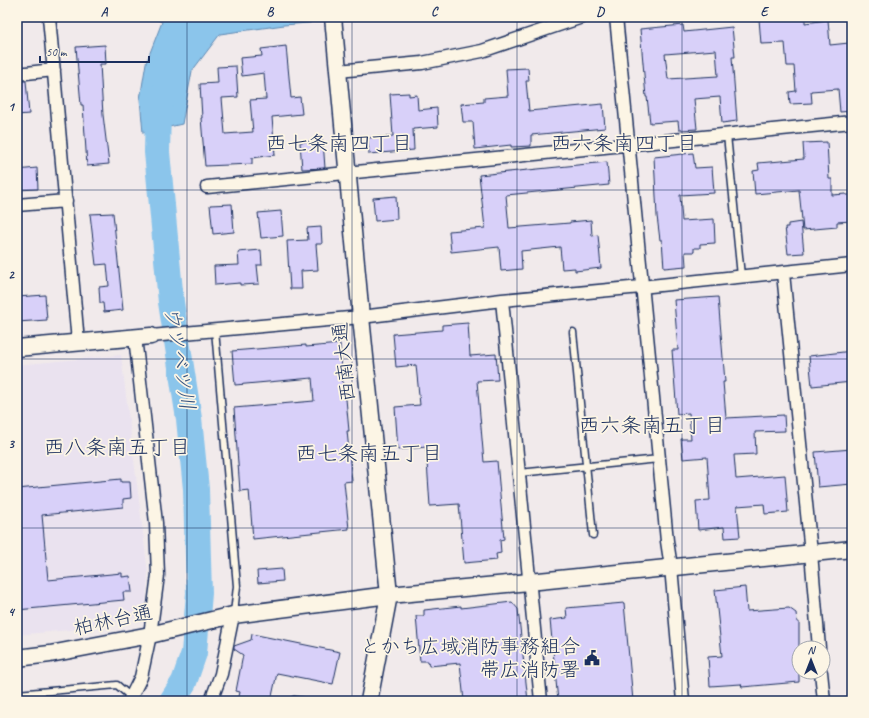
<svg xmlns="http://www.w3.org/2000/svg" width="869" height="718" viewBox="0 0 869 718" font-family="Caveat,'Klee One',sans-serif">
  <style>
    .built { fill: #eae2ef }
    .water { fill: #8bc5eb; stroke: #5e89b3 }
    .pier { fill: #f1eaeb }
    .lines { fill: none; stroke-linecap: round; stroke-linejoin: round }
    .river { stroke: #8bc5eb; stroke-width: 26 }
    .building { fill: #d8d0f9; stroke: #1b2f5e; fill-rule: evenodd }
    .service-casing { stroke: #1b2f5e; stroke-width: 9 }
    .minor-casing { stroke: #1b2f5e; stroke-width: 15 }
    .tertiary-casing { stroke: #1b2f5e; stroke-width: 19 }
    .service { stroke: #fcf5e5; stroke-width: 6 }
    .minor { stroke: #fcf5e5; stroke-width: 12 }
    .tertiary { stroke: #fcf5e5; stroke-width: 16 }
    .grid { fill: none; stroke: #1b2f5e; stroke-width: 1; stroke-opacity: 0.55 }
    .labels { text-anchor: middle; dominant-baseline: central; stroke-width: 3.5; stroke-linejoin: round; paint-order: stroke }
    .street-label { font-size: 20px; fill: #1b2f5e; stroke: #fcf5e5 }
    .poi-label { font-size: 20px; fill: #1b2f5e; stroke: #fcf5e5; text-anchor: end }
    .neighbourhood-label { font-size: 21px; fill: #1b2f5e; stroke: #fcf5e5 }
    .water-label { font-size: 21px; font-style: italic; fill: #375481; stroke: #fcf5e5 }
    .neatline { fill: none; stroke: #1b2f5e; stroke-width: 1.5 }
    .grid-label { font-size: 13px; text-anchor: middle; font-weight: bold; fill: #1b2f5e }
  </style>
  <rect width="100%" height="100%" fill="#f1eaeb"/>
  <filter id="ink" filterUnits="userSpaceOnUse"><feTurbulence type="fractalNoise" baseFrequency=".025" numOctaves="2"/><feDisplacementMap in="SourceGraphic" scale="8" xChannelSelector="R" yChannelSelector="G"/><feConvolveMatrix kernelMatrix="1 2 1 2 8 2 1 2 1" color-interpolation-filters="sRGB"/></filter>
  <g filter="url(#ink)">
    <path class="built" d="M121,355L148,573L145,615L69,630L17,635V365Z"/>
    <path class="water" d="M152,17H380L284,25L220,34L192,71L182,124L143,133L140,99L146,63L162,22Z"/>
    <path class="pier" d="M310,17H356V21L311,25Z"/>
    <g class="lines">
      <path class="river" d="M162,95L158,111L157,152L171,302L189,419L196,489L199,593L194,653L184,682L172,701"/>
    </g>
    <path class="building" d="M783,17H805V23L828,20L830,45L849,43L850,50L852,49V111L840,112L838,89L811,91L812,103L790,104L789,92L796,91L794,66H787L785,43L761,44L759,19Z
      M683,25L684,32L732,27L735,57H732L737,121L722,123L720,97L694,99L697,129L679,130L678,121L650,123L647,97H646L640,29ZM716,50L718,76L668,79L665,54Z
      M105,45L106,64H100L103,115L109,164L87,166L83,105H81L76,47Z
      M286,46L291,98L300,97L302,114L272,117L275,155L252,158V164L205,166L201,118H202L200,84L218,83L217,67L236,66L238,97L222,98L225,134L253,132L250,100L266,99L264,73L242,76L240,58L262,56L261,49Z
      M528,68L529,81H526L529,111L603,104L605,128L531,135V146L511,147V145L475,149L473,122H463L461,104L484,102V98L508,96L506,69Z
      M17,81H26L29,114L17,115Z
      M409,93V96L417,95L418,110L437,108L438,127L413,129L414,150L369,154L368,138L393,136L390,94Z
      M315,141H323L325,168L302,169L300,142Z
      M827,142L829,179H832V195L846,194V195H852V221L837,222V227L803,230L799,190L755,194L753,171L759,170L758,163L804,159L803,143Z
      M693,153L695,168L712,167L714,193L680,195L682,221L714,219L715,243L700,244V248H694V252H685L686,266L664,268L662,240H660L657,216L654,157Z
      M607,162L609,185L506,195L509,228L570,223V222L591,220L592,236L598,235L601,268L575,271V268L562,269L560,247L521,251L522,269L501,271L499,247L451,252L449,231L485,228L479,175Z
      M37,168L38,189L17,190V170Z
      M396,196L397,219L375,221L373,198Z
      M232,204L234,232L213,234L210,205Z
      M281,211L283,236L261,238L258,213Z
      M113,213L123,310L104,312L103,303H100L99,287L109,286L107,264L96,265L90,214Z
      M801,222L804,253L788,254L785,227H788V224Z
      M321,227L322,244H316L318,270L301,271L302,289H290L287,241L308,240L307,228Z
      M261,250L262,265H257L259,284L240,285V283L215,285L214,266L239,265L238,252Z
      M45,295L47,320L17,322V297Z
      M718,297L725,382H723L726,418L784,415L785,431L755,432L756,454L734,455L736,479L785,475L788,512L765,514L764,504L737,506L740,537L725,538L724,527L698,530L696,501L710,500L707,457L683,459L681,439H691L689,413L677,414L672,350H678L674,300Z
      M468,323L470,356L496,354L498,380L477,381L484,462L497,461L504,539L500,540L501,553L496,554L497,560L464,563L459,504L430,506L426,447L398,450L395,407L420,405L416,365L396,367L393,334L442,330V325Z
      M340,344L344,399H346L349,431H347L352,481L344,482L349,529L253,539L249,490L240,491L234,408L314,401L312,378L235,385L232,351L306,345V347Z
      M852,351V382L812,386L809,356Z
      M852,449V484L818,487L815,452Z
      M121,479V482H130L131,498L123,499V507L42,515L48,580L122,573V577L130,576L132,592H123L124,600L17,610V489Z
      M282,569L283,581L258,583L257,571Z
      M745,587L747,611L789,608L796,613L797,622H799V682L742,687L741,684L710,686L708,657L722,656L715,590Z
      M512,602L518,609L528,701H464L460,663L429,666L428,661H420L416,616H424V610L461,606V608Z
      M624,603L633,701H558L550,620L567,618L566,608Z
      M252,634L340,652L333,684L277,673L271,701H238L240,692L236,691L243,655L234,649V646L251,640Z"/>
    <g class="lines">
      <defs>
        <path id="service" d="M727,135L741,276
          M215,330L237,586L234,613
          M573,332L593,535
          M519,473L659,459
          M17,694L117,685L131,697
          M294,700L302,701"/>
        <path id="minor" d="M49,17L78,342
          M616,17L667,541L671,567L683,701
          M338,71L422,63L482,51L582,17
          M17,74L54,70
          M207,187L852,122
          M17,205L66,201
          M783,273L811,553L819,648
          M502,300L541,701
          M151,336L361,317L502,300L641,287L852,265
          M821,672L824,701
          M129,701L141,677L150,635L158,575L156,523L135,337
          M211,701L221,674L233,615"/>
        <path id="tertiary" d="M333,17L361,317L389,595L369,701
          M17,348L151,336
          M17,658L50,654L150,635L233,615L389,595L529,582L852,549"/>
      </defs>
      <use href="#service" class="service-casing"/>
      <use href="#minor" class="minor-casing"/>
      <use href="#tertiary" class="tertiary-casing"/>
      <use href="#service" class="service"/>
      <use href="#minor" class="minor"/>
      <use href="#tertiary" class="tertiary"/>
    </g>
  </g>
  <path class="grid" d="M187,17V701M352,17V701M517,17V701M682,17V701M17,190H852M17,359H852M17,528H852"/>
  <defs>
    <symbol id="civic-bare" viewBox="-9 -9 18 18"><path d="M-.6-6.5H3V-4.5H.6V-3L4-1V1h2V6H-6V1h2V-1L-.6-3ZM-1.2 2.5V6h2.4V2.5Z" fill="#1b2f5e" stroke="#fcf5e5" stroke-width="2.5" paint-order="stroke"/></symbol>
  </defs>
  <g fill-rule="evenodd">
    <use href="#civic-bare" x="581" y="647" width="22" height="22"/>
  </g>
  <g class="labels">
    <g class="street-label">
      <text transform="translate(344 362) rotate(-96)">西南大通</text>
      <text transform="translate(113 620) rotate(-12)">柏林台通</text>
    </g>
    <g class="poi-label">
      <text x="580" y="646">とかち広域消防事務組合<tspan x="580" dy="23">帯広消防署</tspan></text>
    </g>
    <g class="neighbourhood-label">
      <text x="339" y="143">西七条南四丁目</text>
      <text x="624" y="143">西六条南四丁目</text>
      <text x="652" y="425">西六条南五丁目</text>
      <text x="117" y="447">西八条南五丁目</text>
      <text x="369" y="453">西七条南五丁目</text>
    </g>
    <g class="water-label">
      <text transform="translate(180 358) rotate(81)">ウツベツ川</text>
    </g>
  </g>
  <rect width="869" height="718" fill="none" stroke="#fcf5e5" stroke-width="44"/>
  <g transform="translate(811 660)"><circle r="19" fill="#fcf5e5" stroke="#a2a6af"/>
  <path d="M0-3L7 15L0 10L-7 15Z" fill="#1b2f5e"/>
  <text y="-6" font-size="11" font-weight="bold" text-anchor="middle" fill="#1b2f5e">N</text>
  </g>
  <path d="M40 56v6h109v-6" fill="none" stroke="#1b2f5e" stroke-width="2"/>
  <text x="46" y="56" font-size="12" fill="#1b2f5e" stroke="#fcf5e5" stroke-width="3" paint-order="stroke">50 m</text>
  <rect x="22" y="22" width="825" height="674" class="neatline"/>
  <g class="grid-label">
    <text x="104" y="16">A</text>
    <text x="270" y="16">B</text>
    <text x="434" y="16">C</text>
    <text x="600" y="16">D</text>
    <text x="764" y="16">E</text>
    <text x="11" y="111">1</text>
    <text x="11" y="279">2</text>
    <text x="11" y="448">3</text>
    <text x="11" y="616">4</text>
  </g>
</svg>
